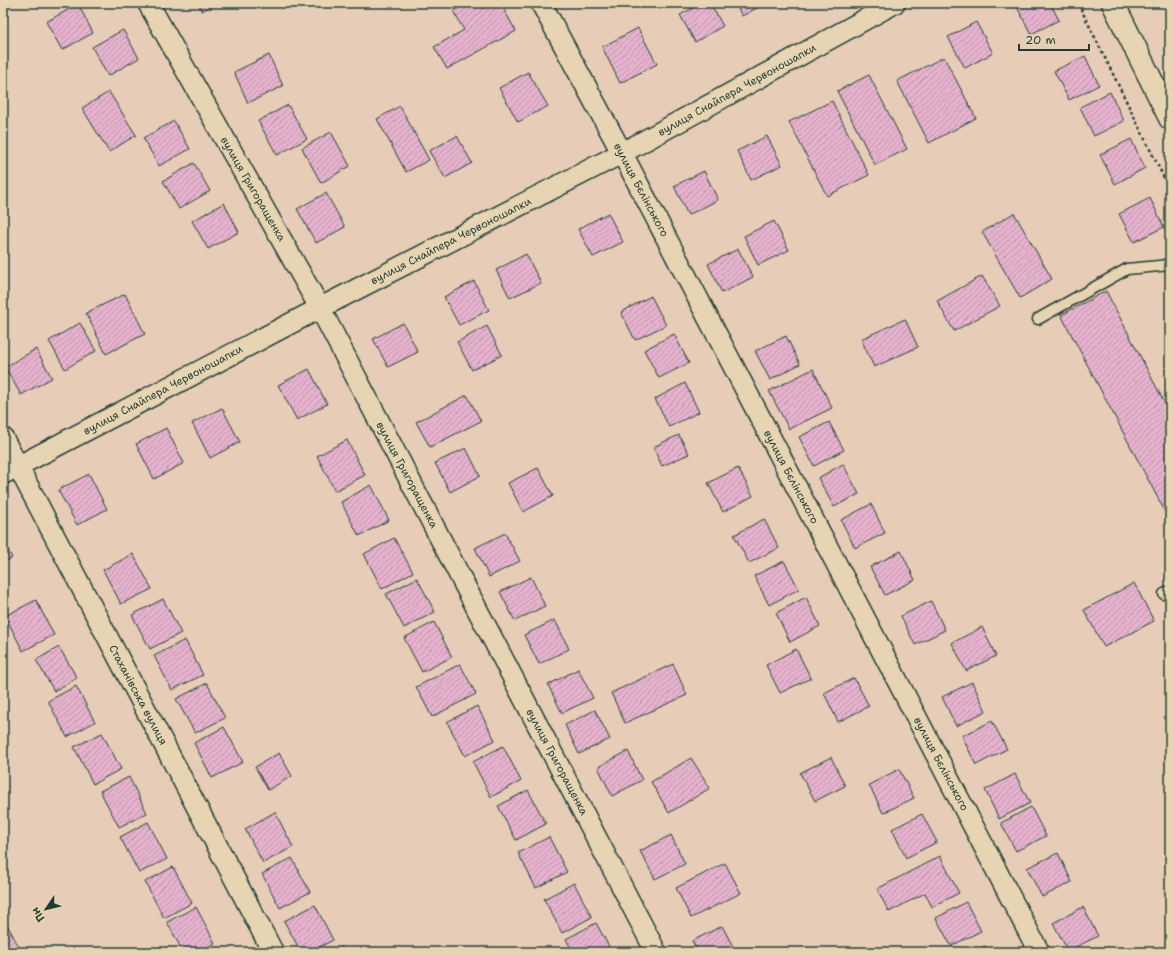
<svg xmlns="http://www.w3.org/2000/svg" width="1173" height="955" viewBox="0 0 1173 955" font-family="'Shantell Sans',sans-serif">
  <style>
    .building { fill: url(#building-hatch); stroke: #1f3d34 }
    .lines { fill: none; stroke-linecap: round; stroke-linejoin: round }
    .service-casing { stroke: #1f3d34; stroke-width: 13 }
    .minor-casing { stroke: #1f3d34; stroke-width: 23 }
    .secondary-casing { stroke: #1f3d34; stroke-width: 25 }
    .path { stroke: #1f3d34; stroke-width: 2.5; stroke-dasharray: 3 3; stroke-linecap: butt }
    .service { stroke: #e7d4b2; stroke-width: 10 }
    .minor { stroke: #e7d4b2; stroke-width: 20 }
    .secondary { stroke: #e7d4b2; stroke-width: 22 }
    .labels { text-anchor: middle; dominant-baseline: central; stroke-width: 4; stroke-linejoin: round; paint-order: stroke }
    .street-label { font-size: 11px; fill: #1f3d34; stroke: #e7d4b2 }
  </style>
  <defs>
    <pattern id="building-hatch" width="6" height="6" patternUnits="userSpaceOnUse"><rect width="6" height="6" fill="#e6b2ce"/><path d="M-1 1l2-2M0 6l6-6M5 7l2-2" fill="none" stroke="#ba92a8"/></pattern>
  </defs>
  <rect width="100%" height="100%" fill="#e7cdb8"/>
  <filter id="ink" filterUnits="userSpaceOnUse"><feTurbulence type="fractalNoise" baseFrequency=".025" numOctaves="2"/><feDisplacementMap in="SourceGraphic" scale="8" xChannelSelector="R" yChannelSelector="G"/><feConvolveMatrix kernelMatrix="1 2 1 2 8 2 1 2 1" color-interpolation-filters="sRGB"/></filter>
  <g filter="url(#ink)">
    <path class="building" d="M198,3H217L202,11Z
      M467,3H500L516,31L447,69L434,47L464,30L453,11Z
      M702,3H710L723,26L695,42L680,15Z
      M735,3H766L742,16Z
      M1015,3H1050L1059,20L1031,34Z
      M78,4L93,33L62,50L46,22Z
      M976,22L993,53L965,68L948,37Z
      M638,28L657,64L620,83L602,47Z
      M123,30L139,58L108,76L92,47Z
      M269,55L283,86L248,103L234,72Z
      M1085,56L1099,85L1069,100L1054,71Z
      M944,57L976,118L929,143L897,81Z
      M528,72L548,106L518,122L499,88Z
      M869,75L907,149L875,165L837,91Z
      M109,92L136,135L109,152L82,108Z
      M1110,92L1124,121L1094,136L1080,107Z
      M832,101L869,175L827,196L789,122Z
      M288,105L307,139L277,155L258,121Z
      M400,106L429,160L406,172L377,119Z
      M174,121L190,149L159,166L143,138Z
      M331,132L350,166L321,183L302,148Z
      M457,136L472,163L445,178L429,151Z
      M767,136L782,165L751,180L737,151Z
      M1131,139L1145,168L1115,184L1100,155Z
      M194,163L210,191L179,209L163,181Z
      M704,171L718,200L688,215L674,186Z
      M326,193L345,227L316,243L297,209Z
      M1150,198L1164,227L1134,242L1119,214Z
      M224,203L239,232L208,249L192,221Z
      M608,213L623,242L593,257L578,229Z
      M1014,213L1052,279L1020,298L982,232Z
      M774,221L789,250L758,265L744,236Z
      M738,249L753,277L722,293L708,264Z
      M526,254L541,283L510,298L496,270Z
      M982,276L1000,306L954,331L937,301Z
      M474,281L489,310L459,325L444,297Z
      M1106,291L1170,413V521L1061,315Z
      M125,294L145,334L106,354L86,313Z
      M651,296L666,325L635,340L621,312Z
      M905,319L918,347L874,367L861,339Z
      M80,323L96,351L65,369L49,341Z
      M403,323L418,352L388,367L373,339Z
      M487,326L502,355L472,370L457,342Z
      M674,334L689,363L659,378L644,350Z
      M786,336L800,364L770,380L755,351Z
      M36,349L52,378L21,395L5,367Z
      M309,369L327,404L297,420L278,385Z
      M813,369L832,408L789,429L769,391Z
      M685,383L699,412L669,427L655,399Z
      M467,395L481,421L430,447L416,422Z
      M222,408L240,442L210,458L192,423Z
      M829,422L844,450L814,466L799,437Z
      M166,428L184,463L154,479L136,444Z
      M679,435L689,454L662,466L653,447Z
      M347,440L365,475L335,491L317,456Z
      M466,448L480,476L450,492L435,463Z
      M843,464L859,494L834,507L818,478Z
      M538,468L553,496L523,512L508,483Z
      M738,468L753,496L723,512L708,483Z
      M89,474L107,509L77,525L58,490Z
      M371,485L389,520L359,536L341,502Z
      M871,504L885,533L855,548L841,520Z
      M764,519L779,548L749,563L734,535Z
      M505,533L520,561L489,577L475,548Z
      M394,538L413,572L382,589L364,554Z
      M3,540L12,558L3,563Z
      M901,551L915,580L885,595L870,567Z
      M133,554L152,589L121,604L103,570Z
      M784,561L799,589L769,605L754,576Z
      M531,577L545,606L515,621L500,592Z
      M417,578L435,612L404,628L386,594Z
      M1134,583L1154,621L1104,647L1084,610Z
      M806,597L820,626L790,642L776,613Z
      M163,599L181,633L150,649L132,615Z
      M36,600L54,635L23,651L5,616Z
      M931,601L945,630L915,645L901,616Z
      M555,620L569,649L539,664L524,635Z
      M434,622L452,657L422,672L404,638Z
      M982,627L996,656L966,671L952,643Z
      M185,640L203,675L172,690L154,656Z
      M59,647L77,678L54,691L36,660Z
      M796,649L811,678L780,693L766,665Z
      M460,664L476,694L432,717L416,687Z
      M673,664L687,695L625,723L611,693Z
      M578,669L593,698L562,713L548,685Z
      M854,678L869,706L838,722L824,693Z
      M972,682L986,711L956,726L942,697Z
      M207,683L225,718L195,733L176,699Z
      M76,686L95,722L67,737L48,701Z
      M477,706L495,740L465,756L447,722Z
      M595,710L610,739L579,754L565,725Z
      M992,721L1007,749L976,765L962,736Z
      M224,727L243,762L212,778L194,743Z
      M102,733L121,769L93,784L74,747Z
      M503,746L521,781L491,797L473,762Z
      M628,751L642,780L612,796L598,767Z
      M279,753L292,776L268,790L255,767Z
      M831,757L845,786L815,801L800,773Z
      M691,758L710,788L669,813L651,782Z
      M899,769L914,798L883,813L869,785Z
      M1015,774L1030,803L999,819L985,790Z
      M129,777L147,813L119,827L100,791Z
      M528,790L546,824L516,840L498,806Z
      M1031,807L1046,836L1016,851L1001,823Z
      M275,812L293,847L263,863L245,829Z
      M922,814L937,842L906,858L892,829Z
      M148,822L167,859L139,873L120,837Z
      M671,835L685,864L655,879L640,851Z
      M549,837L567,872L536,888L518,853Z
      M1058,853L1072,882L1042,897L1027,868Z
      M940,856L959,893L932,907L925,893L889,912L877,889Z
      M292,858L310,892L280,908L262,874Z
      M725,863L741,893L691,918L676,888Z
      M173,867L192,903L164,918L145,882Z
      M574,883L592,917L562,933L544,899Z
      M966,902L981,931L951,946L936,918Z
      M315,905L333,940L310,952H301L284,921Z
      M196,907L215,943L198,952H183L167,922Z
      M1083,907L1098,936L1068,951L1053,923Z
      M3,917L19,947L10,952H3Z
      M596,923L612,952H573L566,939Z
      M722,926L736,952H698L692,941Z
      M985,946L988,952H973Z
      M342,947L344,952H333Z
      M1108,947L1110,952H1097Z"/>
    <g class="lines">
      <defs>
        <path id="service" d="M1038,319L1127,269L1170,265
          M1164,594L1170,591"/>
        <path id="minor" d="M148,3L320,308L656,952
          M541,3L622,153L1039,952
          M3,438L273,952
          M3,474L320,308L622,153L895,3"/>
        <path id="secondary" d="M1113,3L1170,118"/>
      </defs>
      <use href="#service" class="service-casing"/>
      <use href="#minor" class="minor-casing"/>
      <use href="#secondary" class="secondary-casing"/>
      <path class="path" d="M1078,3L1170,190
        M1168,3L1170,7"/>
      <use href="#service" class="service"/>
      <use href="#minor" class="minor"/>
      <use href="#secondary" class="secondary"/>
    </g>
  </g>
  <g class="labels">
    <g class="street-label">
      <text transform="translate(737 90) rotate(-29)">вулиця Снайпера Червоношапки</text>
      <text transform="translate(253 189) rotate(60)">вулиця Григоращенка</text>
      <text transform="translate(641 190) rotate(62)">вулиця Бєлінського</text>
      <text transform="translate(451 241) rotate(-27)">вулиця Снайпера Червоношапки</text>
      <text transform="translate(163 390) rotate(-28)">вулиця Снайпера Червоношапки</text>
      <text transform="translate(407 475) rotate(62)">вулиця Григоращенка</text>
      <text transform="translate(791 477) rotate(62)">вулиця Бєлінського</text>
      <text transform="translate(138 695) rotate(62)">Стаханівська вулиця</text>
      <text transform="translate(557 762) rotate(62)">вулиця Григоращенка</text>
      <text transform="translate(941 764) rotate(62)">вулиця Бєлінського</text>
    </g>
  </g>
  <rect width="1173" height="955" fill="none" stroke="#e7d4b2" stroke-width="16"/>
  <rect x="8" y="8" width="1157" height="939" fill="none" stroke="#1f3d34" stroke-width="1.5" filter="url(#ink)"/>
  <g transform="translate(46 909) rotate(235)" stroke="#e7d4b2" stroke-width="3" paint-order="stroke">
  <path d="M0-3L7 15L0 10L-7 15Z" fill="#1f3d34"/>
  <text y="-6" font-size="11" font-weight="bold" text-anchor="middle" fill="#1f3d34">Пн</text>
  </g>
  <path d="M1019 44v6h70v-6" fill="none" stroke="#1f3d34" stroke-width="2"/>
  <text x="1025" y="44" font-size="12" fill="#1f3d34" stroke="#e7d4b2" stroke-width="3" paint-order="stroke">20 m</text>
</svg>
